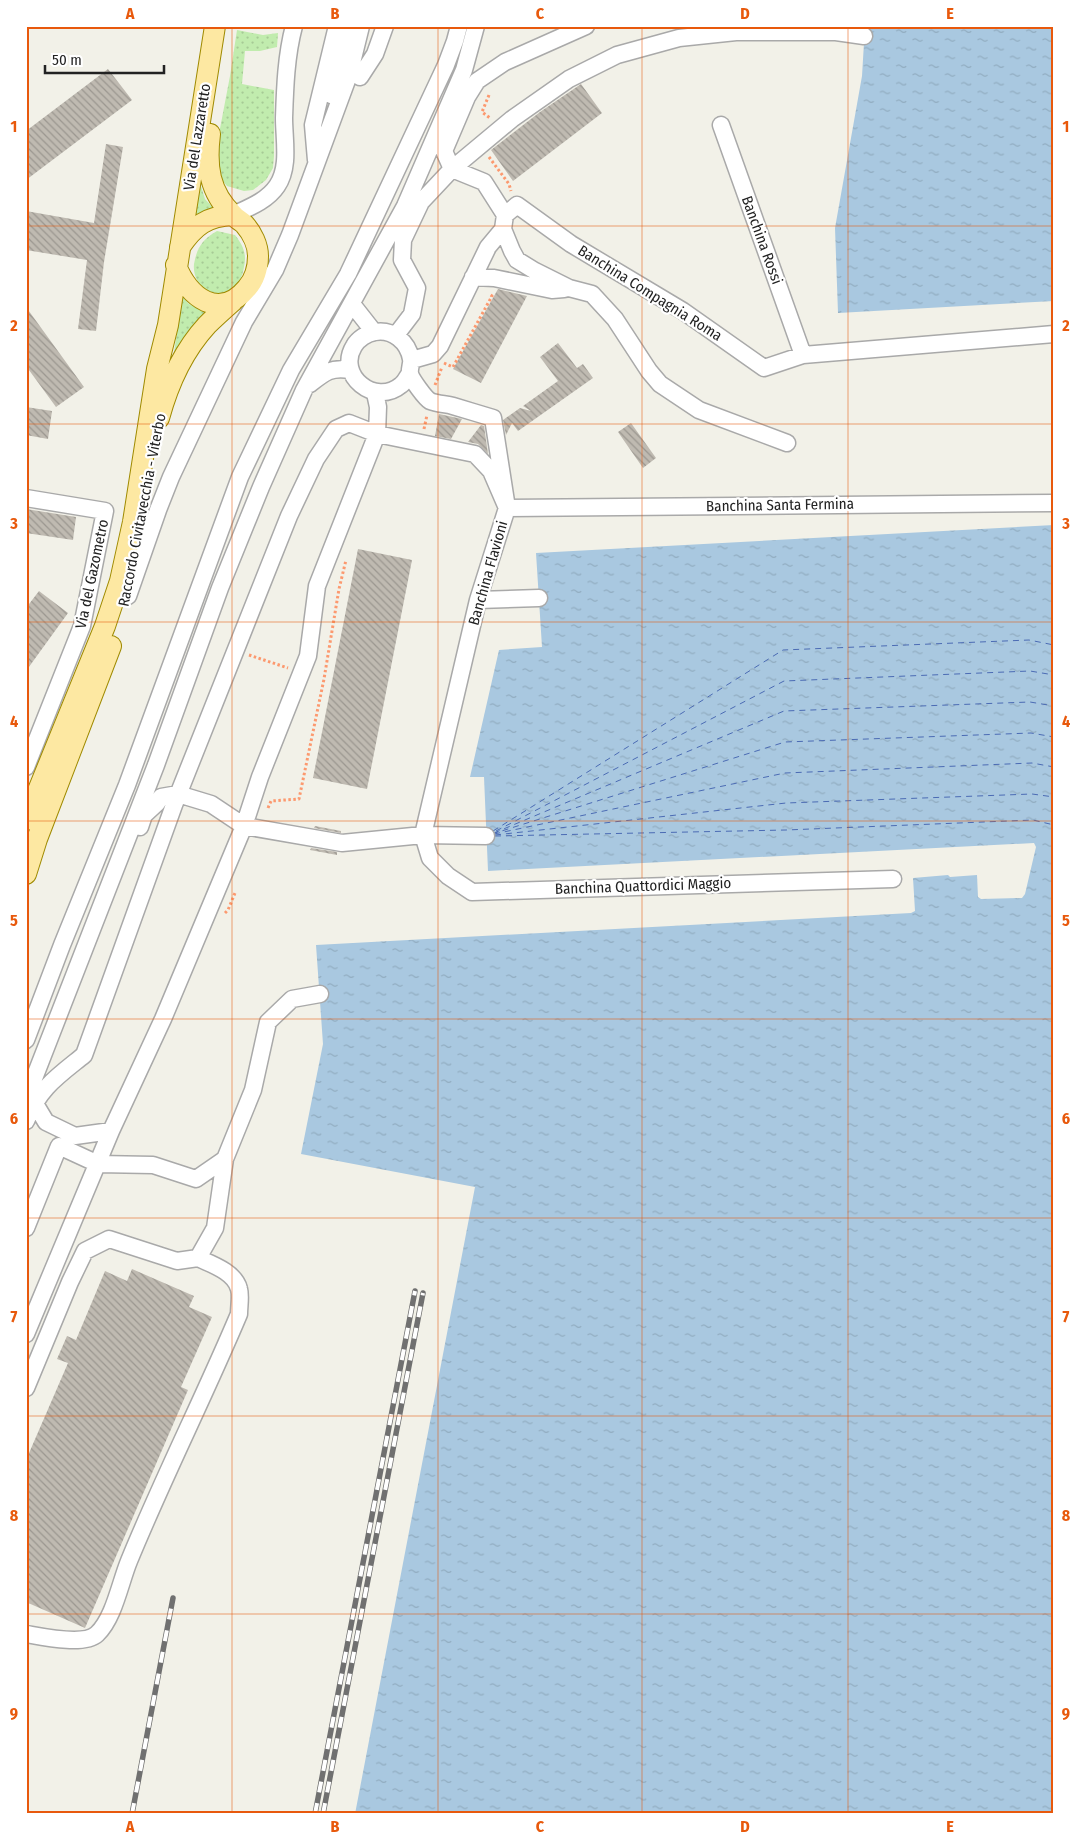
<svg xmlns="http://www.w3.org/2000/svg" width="1080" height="1840" viewBox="0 0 1080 1840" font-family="'Fira Sans Condensed',sans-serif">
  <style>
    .grass { fill: url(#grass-dots) }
    .water { fill: url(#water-ripples) }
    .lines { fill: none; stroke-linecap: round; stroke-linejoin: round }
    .ferry { stroke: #4b6bb4; stroke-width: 1; stroke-dasharray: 6 5; stroke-linecap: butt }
    .building { fill: url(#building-back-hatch) }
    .minor-casing { stroke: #a9a9a9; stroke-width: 19 }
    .major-casing { stroke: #9f8a00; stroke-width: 22 }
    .path { stroke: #fc996f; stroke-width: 3; stroke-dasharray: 2.5 2.5; stroke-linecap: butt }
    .minor { stroke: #fff; stroke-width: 16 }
    .major { stroke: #fde8a2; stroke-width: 20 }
    .rail-casing { stroke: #707070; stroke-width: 5.5 }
    .rail { stroke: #fff; stroke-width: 4; stroke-dasharray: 11; stroke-linecap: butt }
    .grid { fill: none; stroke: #e8590c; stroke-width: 1; stroke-opacity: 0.55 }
    .labels { text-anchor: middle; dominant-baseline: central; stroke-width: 4.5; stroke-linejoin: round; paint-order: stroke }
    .street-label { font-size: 15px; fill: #222; stroke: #fff }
    .neatline { fill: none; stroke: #e8590c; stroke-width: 2 }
    .grid-label { font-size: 16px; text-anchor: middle; font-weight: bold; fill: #e8590c }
  </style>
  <defs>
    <pattern id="grass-dots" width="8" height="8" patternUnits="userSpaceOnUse" patternTransform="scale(1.25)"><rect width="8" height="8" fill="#c1ecae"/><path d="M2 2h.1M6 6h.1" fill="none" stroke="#a6ca95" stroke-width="1.8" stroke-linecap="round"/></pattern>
    <pattern id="water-ripples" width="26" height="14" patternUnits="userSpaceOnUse" patternTransform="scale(1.25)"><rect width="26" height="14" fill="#a9c8e0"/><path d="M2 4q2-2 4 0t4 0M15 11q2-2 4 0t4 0" fill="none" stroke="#91acc0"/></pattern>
    <pattern id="building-back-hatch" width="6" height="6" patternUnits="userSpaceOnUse" patternTransform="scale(1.25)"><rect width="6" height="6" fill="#bfbab1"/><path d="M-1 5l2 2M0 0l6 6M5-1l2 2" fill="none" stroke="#9b9790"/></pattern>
  </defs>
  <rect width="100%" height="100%" fill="#f2f1e8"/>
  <path class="grass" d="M237,30L263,35L278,33L277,47L260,51H245L242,84L274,90V156L273,168L266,180L253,190L244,191L227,186L218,176V139L230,76Z
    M200,183L205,199L216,211L193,222Z
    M217,231L235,235C243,245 247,254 244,267C237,308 191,296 194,264C197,247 203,239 217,231Z
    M182,296L189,304L207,312L172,367Z"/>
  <path class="water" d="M865,26H1054V301L838,313L835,228L862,76Z
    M1054,525V1814H355L475,1187L301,1154L323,1044L316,945L911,913L915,911L913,878L948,875L950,877L977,875L978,897L981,899L1022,898L1025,894L1036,847L1034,843L488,871L484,777H470L499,650L542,647L536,553Z"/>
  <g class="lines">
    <path class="ferry" d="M493,831L783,650L1029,640L1054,645
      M496,831L784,681L1030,671L1054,675
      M494,833L784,711L1030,702L1054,706
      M492,834L785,742L1031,733L1054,737
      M494,834L785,773L1032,763L1054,767
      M495,835L786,803L1032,794L1054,797
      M495,836L786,830L1033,820L1054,825"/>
  </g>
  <path class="building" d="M108,69L132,100L26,180V131Z
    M581,84L602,113L513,181L491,150L540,112Z
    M106,144L123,147L104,262L96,331L78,329L87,260L26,250V211L94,223Z
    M498,289L527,296L481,383L453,369Z
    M26,307L84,387L56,407L26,366Z
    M558,343L577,368L583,364L593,378L518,431L512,423L506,435L503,420L520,408L531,411L523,406L558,381L540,357Z
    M26,407L52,411L48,439L26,435Z
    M439,414L462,419L451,439L435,436Z
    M631,423L656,458L643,468L618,432Z
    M481,425L484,426L488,454L478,444L468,442Z
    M26,509L76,517L73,540L26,533Z
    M358,549L412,560L367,789L313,778Z
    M39,591L68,613L26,671V608Z
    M315,826L341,831V833L314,828Z
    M311,848L337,852V855L310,850Z
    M132,1269L194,1296L189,1307L212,1317L181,1387L188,1390L85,1628L26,1602V1460L68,1363L57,1359L67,1336L76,1340L105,1271L127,1281Z"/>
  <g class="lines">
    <defs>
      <path id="minor" d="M360,77L375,54L385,26
        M331,95L350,26
        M721,125L803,355
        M316,160L313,125L337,26
        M452,169L444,151L467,97L477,81L505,62L586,26
        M452,169L484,182L505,215
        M233,215C248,208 267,201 277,186C290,167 284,140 284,118C285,88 286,56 294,26
        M505,215L517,205L571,244L683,311L764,368L803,355L1054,334
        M505,215L503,229L512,251L517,260L535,271L569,288L592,294L615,319L649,371L660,384L699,410L787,443
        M473,277L494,278L552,290L564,289
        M352,304L374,332
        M396,335L412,314L417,288L402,260L403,240L421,202L452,169L512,119L569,79L617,55L679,38L736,32H836L864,36
        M412,360L433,354L440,346L488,247L503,229
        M410,373C407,377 405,382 401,385C375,407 336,375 354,346C358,339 367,333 375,332C393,329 408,342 411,359C412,363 409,369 410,374C412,380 425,398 430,401C437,404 446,404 453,406C466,410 480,414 493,418L507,508L478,600L423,835L430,858L448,876L472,892L893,879
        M310,384C325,372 331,367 350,370
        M26,498L105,511L82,626L26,767
        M128,596L158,510L171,477L244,322L275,270L290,235L349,75L361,26
        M478,600L539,598
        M140,827L144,815L157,803L161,797L178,794L211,804L244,826L342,843L423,835L486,836
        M26,1040L62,945L127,785L240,477L291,370L348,274L446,65L455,41L459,26
        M31,1097L46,1122L75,1136L111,1131
        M26,1099L156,765L220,588L261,487L304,390L405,206L464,70L476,26
        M26,1121C39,1088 58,1076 84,1055L174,805L289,516L316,459L336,429L349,423L377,434L475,454L491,471L507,508L1054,503
        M26,1228L59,1146L98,1164L153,1165L196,1179L225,1159
        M26,1334L111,1131L163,1019L244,826L260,777L308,656L317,586L377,434L378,407L375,393
        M26,1388L70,1282L85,1251L109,1239L177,1261L198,1258L215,1228L225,1159L253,1090L268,1022L292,999L320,994
        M26,1634C43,1637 84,1646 97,1634C114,1618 120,1583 129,1561C163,1478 204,1397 239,1314C239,1306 241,1296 239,1289C235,1272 211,1264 198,1258"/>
      <path id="major" d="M180,247C194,226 207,216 233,215
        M176,265C188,298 220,321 247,288C255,279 258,268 258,256C258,245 252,233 245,225C242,221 236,219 233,215C209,192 206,166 210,134
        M159,418C168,385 184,350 207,325C215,317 224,309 233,301
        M26,820L105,626L120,581L133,522L157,369L168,325L215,26
        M26,874L37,839L111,646"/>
    </defs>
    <use href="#minor" class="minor-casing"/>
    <use href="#major" class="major-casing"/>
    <path class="path" d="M489,95L482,112L490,118
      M489,157L509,184L511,191
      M444,363L453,367L492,296L489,294
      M435,385L442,367
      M424,429L427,415
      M249,655L288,668
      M268,808L271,801L299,799L324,679L339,589L346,560
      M225,913L228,910L235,893"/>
    <use href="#minor" class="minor"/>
    <use href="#major" class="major"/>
    <defs>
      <path id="rail" d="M132,1814L173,1598
        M315,1814L415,1291
        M323,1814L423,1293"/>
    </defs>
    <use href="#rail" class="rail-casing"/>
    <use href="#rail" class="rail"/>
  </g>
  <path class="grid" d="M232,26V1814M438,26V1814M642,26V1814M848,26V1814M26,226H1054M26,424H1054M26,622H1054M26,821H1054M26,1019H1054M26,1218H1054M26,1416H1054M26,1614H1054"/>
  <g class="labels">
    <g class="street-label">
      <text transform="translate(197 137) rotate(-81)">Via del Lazzaretto</text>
      <text transform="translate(762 240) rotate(70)">Banchina Rossi</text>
      <text transform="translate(650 293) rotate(32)">Banchina Compagnia Roma</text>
      <text transform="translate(780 505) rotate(-1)">Banchina Santa Fermina</text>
      <text transform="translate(142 510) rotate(-79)">Raccordo Civitavecchia - Viterbo</text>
      <text transform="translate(488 573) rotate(-74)">Banchina Flavioni</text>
      <text transform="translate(92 574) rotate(-78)">Via del Gazometro</text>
      <text transform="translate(643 886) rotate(-2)">Banchina Quattordici Maggio</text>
    </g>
  </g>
  <rect width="1080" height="1840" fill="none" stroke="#ffffff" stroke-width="55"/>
  <path d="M45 65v8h119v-8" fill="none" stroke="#222222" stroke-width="2.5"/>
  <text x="52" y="65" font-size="15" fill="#222222" stroke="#ffffff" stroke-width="4" paint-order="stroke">50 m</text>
  <rect x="28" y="28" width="1024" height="1784" class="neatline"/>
  <g class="grid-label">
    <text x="130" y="19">A</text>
    <text x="335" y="19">B</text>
    <text x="540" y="19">C</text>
    <text x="745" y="19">D</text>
    <text x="950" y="19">E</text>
    <text x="14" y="132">1</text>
    <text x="1066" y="132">1</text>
    <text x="14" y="331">2</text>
    <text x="1066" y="331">2</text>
    <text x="14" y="529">3</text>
    <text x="1066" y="529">3</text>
    <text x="14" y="727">4</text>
    <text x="1066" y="727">4</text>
    <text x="14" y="926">5</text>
    <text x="1066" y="926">5</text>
    <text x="14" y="1124">6</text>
    <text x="1066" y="1124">6</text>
    <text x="14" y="1322">7</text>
    <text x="1066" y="1322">7</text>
    <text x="14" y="1521">8</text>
    <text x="1066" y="1521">8</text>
    <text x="14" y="1719">9</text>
    <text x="1066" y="1719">9</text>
    <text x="130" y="1832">A</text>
    <text x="335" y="1832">B</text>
    <text x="540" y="1832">C</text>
    <text x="745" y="1832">D</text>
    <text x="950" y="1832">E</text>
  </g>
</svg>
